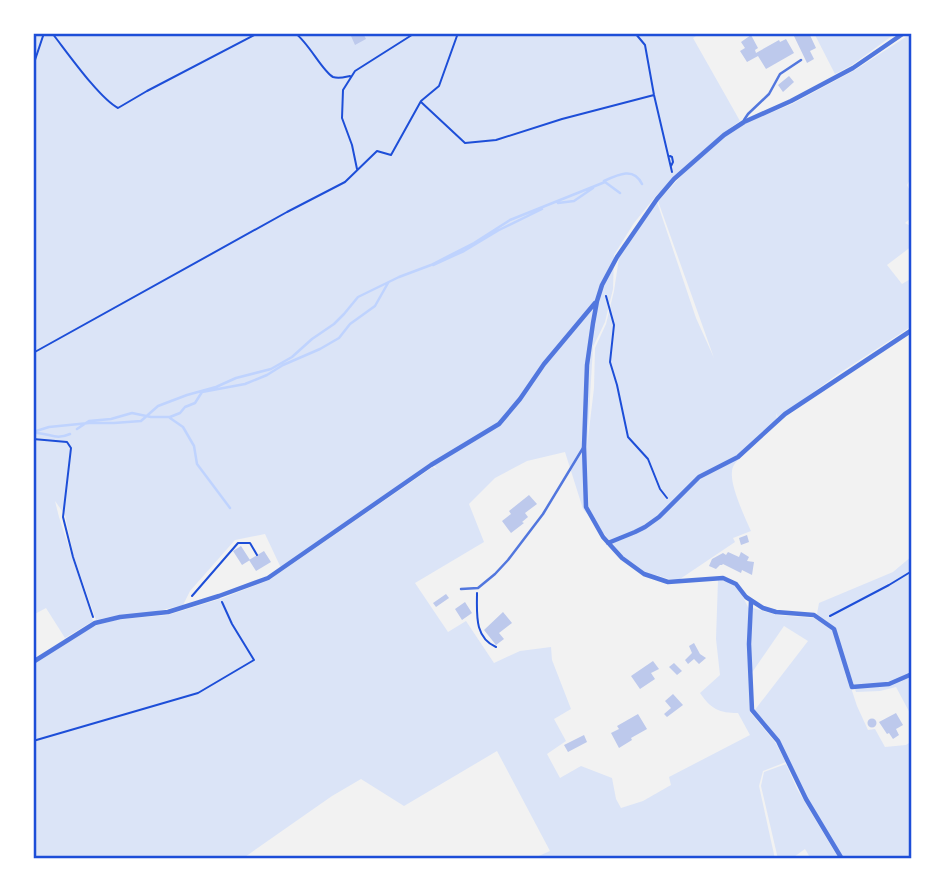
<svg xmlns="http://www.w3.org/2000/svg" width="945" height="892" viewBox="0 0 945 892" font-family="Cabin,sans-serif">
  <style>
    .green { fill: #dbe4f7 }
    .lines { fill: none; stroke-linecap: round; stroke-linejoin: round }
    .stream { stroke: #bfd3fe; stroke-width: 2.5 }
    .building { fill: #bdc9ec }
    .path { stroke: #1d4ed8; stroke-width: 2 }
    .service { stroke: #5277de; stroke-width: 2.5 }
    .minor { stroke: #5277de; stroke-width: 4.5 }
    .neatline { fill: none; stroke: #1d4ed8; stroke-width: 2.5 }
  </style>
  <rect width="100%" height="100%" fill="#f2f2f2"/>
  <path class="green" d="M33,33H701L693,38L740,121L723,133L685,167L655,197L634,223L614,255L613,289L605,322L593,347L587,447L594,388L595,348L606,324L614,291L619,258L657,202L696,318L714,358L658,201L686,171L725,136L750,121L792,104L855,70L912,33V176L907,185L912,195V217L905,223L912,227V246L887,265L902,284L912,278V326L838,374L778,418L776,413L777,419L738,457L740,458C736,462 732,466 732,472C730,485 745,518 751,531L733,538L735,542L680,579H669L645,572L623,556L583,509L565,452L527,461L495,478L469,504L484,542L415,583L448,632L466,621L494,663L520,651L551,647L552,660L571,709L554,719L566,741L547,754L560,778L581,766L612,778L616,799L621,808L643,801L671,785L669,777L750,735L738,713C719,713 711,709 700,693L720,675L716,639L718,580L729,582L739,589L749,609L750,712L775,742L786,762L763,771L759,786L775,859H532L550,851L497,751L404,806L361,779L332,796L242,859H33V664L71,639L97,625L120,619L168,615L223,598L269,580L433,467L437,469L432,463L281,568L265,534L235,540L190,591L183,605L150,613L120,615L96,620L74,557L65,515L55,501L59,517L93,621L65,638L46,608L33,615Z
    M814,33H896L852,65L835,74Z
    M912,556V717L896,687L880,691L856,692L835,628L817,614L819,603L893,572Z
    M753,608L777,615L814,618L832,630L857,706L868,730L875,729L885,747L906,745L912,741V859H844L808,800L789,759L754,711L808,641L784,626L751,674L750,643Z
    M786,764L797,789L839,859H811L805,849L791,859H778L761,786L764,772Z"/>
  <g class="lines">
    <path class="stream" d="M604,181C619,174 634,167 642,184
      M558,203L574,201L593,188
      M433,265L464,251L499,230L542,209
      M170,418L183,427L194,446L197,464L230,508
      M77,429L89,421L111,419L132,413L151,417H170L180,413L185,407L195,403L202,392L245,384L267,375L283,365L320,349L339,338L350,324L375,306L388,283
      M33,432L49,427L89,423H114L141,421L158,406L187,395L216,387L236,378L271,369L292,357L312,339L334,324L344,314L358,297L399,277L431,265L474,243L510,220L605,182L620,193
      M37,433C51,434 56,440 70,434"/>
  </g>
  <path class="building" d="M357,33H363L366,39L355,45L351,36Z
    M794,33H809L816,48L810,51L814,59L807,63L793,34Z
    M751,35L758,48L755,50L756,53L779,40L780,42L786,39L794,53L766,69L758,56L747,62L740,51L745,48L741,42Z
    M789,76L794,82L783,92L778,85Z
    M529,495L537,504L525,513L528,517L522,522L524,523L511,533L502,521L511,514L509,511Z
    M747,535L749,542L741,545L739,538Z
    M241,546L250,560L242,565L233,551Z
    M264,551L271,562L256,571L249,560Z
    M728,552L739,557L741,552L749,557L747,561L754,562L752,575L742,570L741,573L723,564L722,565H720L716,569L709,566L712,559L723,553L726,555Z
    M446,594L449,598L436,607L433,603Z
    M465,602L472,613L462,620L455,609Z
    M503,612L512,623L499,633L504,639L496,645L484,630Z
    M694,643L700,654L706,658L699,664L694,659L688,664L685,660L692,653L689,646Z
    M653,661L659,669L651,673L655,679L640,689L631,676Z
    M674,663L682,671L677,675L669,667Z
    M673,694L683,705L667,717L664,714L671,708L665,701Z
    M896,713L903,725L896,729L899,735L893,739L889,733L887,734L879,722Z
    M638,714L647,729L631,738L632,740L619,748L611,733L619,729L617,726Z
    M867.5 723a4.5 4.5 0 1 1 9 0a4.5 4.5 0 1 1-9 0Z
    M584,735L587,742L568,752L564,745Z"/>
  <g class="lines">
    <path class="path" d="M52,33C67,52 99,98 118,108L147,91L258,33
      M295,33C309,43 322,71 333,77C339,79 345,77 350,76
      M635,33L645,45L654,95L672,172
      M33,66L44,33
      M421,102L465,143L496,140L562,119L654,95
      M670,156L672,157L673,162L671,166
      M357,169L352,145L342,118L343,90L355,71L415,33
      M606,296L614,325L610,362L617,385L628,437L648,459L660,489L667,498
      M33,353L287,212L345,182L377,151L391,155L421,101L439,86L458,33
      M33,439L67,442L71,448L63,517L73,557L93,617
      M477,593C477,614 474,637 496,647
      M192,596L238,543H250L257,555
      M830,616L889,585L912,571
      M33,741L198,693L254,660L232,624L222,602"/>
    <path class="service" d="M744,120L748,114L769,94L780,74L801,60
      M461,589L478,588L495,574L508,560L543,514L583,448"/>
    <path class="minor" d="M904,33L853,68L791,101L744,122L724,135L674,179L657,199L617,257L602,285L597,301L593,323L587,365L584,447L586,507L603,537L622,558L644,574L668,582L723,578L736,584L746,597L763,608L776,612L814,615L834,629L852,687L889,684L912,674
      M608,543L635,532L645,527L659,517L699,477L738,457L785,414L912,330
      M751,602L749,644L752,710L778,741L806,799L842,859
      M33,662L95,623L120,617L168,612L219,596L268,578L431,465L499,424L520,399L544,364L595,303"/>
  </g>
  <rect width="945" height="892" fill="none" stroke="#ffffff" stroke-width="70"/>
  <rect x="35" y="35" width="875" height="822" class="neatline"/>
</svg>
